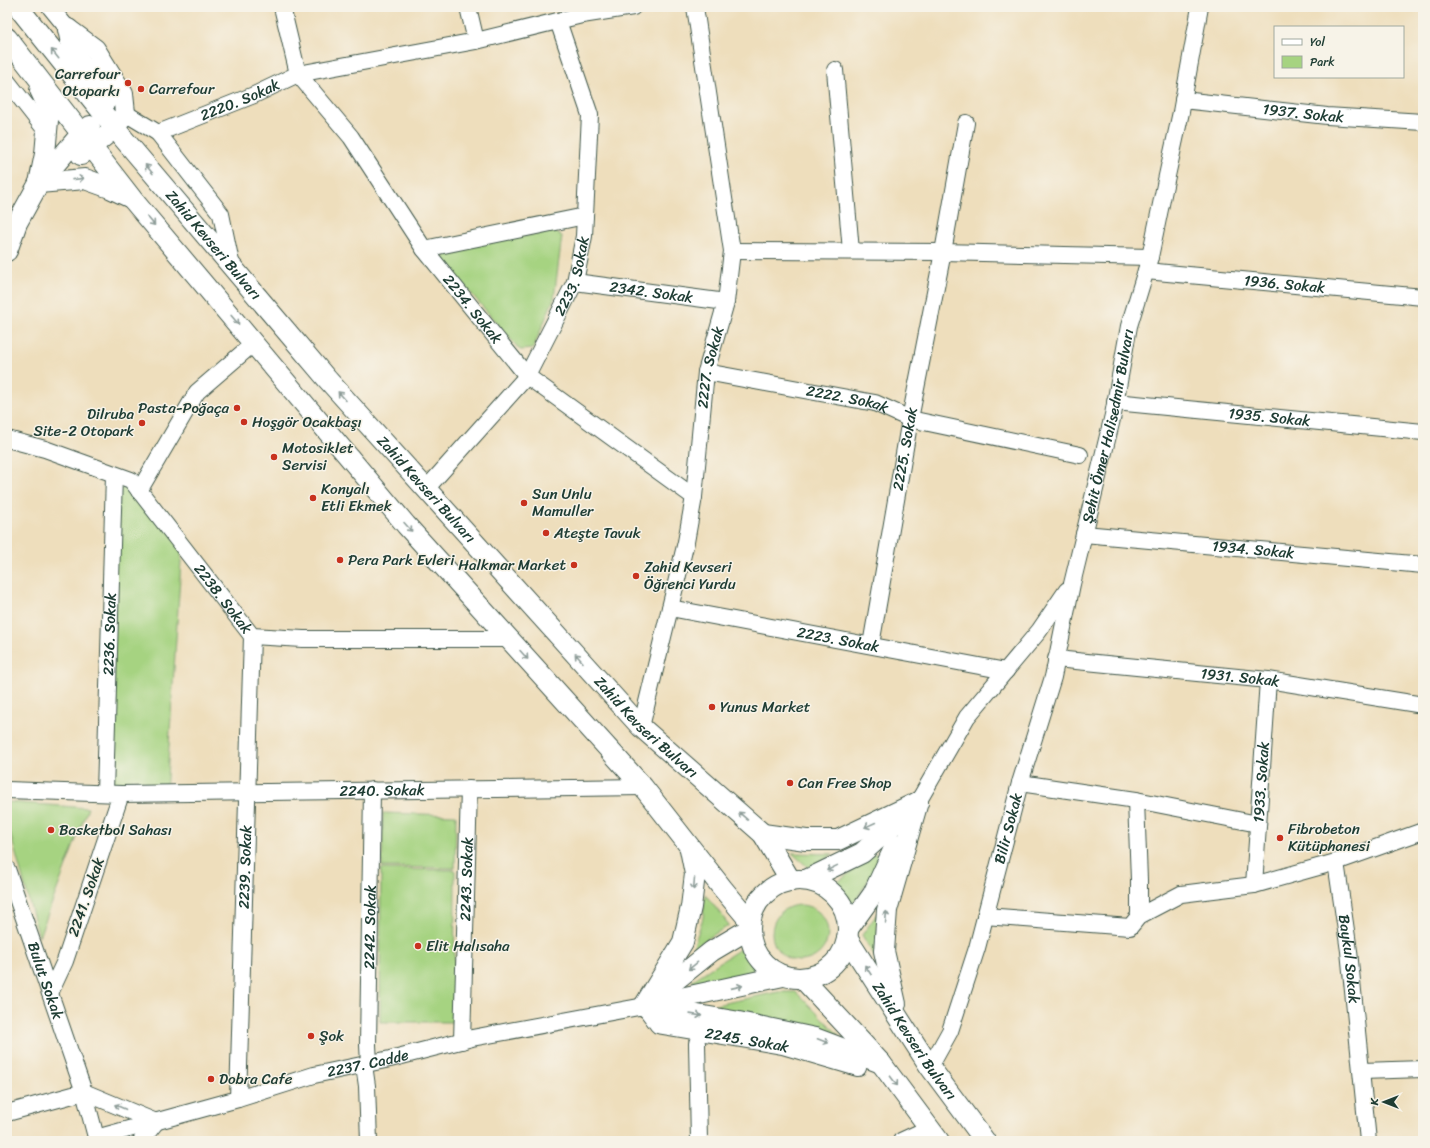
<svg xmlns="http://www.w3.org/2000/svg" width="1430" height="1148" viewBox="0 0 1430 1148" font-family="Sriracha,sans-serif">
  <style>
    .green { fill: #a6d381; stroke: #62885a }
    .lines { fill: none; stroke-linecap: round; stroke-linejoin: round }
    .minor-casing { stroke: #3e5548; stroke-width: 18 }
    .major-casing { stroke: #3e5548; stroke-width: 22 }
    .minor { stroke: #fff; stroke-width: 16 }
    .major { stroke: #fff; stroke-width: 20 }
    .oneway { stroke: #8f9e9a }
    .poi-dot { fill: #c8321e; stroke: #f7f3e8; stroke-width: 1.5 }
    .labels { text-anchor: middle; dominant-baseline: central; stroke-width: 3; stroke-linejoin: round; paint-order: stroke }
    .poi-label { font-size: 15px; fill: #1f3d34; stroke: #f7f3e8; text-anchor: start }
    .street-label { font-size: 15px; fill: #1f3d34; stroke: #f7f3e8 }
  </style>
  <rect width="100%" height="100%" fill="#f7f3e8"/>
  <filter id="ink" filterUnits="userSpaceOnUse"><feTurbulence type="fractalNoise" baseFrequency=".025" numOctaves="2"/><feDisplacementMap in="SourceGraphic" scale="8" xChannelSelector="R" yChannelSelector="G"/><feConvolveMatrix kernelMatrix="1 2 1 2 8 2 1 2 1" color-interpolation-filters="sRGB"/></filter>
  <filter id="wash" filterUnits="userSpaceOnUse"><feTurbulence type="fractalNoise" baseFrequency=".012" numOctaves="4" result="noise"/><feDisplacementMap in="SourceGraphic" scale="16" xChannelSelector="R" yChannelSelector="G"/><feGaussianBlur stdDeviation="0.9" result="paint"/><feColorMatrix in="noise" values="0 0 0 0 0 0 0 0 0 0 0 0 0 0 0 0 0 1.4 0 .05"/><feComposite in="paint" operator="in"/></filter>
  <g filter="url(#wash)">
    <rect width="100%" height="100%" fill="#eedebc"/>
    <path class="green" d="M553,231L562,236L554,298L533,349L520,350L444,262L445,250Z
      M114,475L131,480L182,546L166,793H105Z
      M7,802L88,808L39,937L7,822Z
      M383,813L456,815L455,868L382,867Z
      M792,853L833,854L810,869Z
      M874,854L881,855L882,859L852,906L834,885Z
      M381,869L455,870L454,1022H380Z
      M705,894L729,925L693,948L703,918Z
      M772 933a28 28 0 1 1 56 0a28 28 0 1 1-56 0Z
      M877,914L879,964L862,935Z
      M743,947L756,971L693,984V980Z
      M778,992H796L839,1035L701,1008Z"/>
  </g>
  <g filter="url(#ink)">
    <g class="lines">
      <defs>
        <g id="minor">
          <path d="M50,7L68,29"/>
          <path id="s1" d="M282,7L298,74L351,137L424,249L527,376L694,497"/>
          <path d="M476,41L582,15L633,7"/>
          <path d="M835,70L851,251"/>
          <path d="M7,81L47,132"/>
          <path id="s2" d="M1183,100L1327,116L1423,122"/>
          <path d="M125,113L158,133"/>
          <path d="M424,249L585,216"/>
          <path d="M732,251L943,252L1150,257"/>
          <path id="s3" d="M232,267L221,214L158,133L254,95L298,74L476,41L468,7"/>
          <path id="s4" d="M1146,271L1423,297"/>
          <path id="s5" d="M575,282L726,302"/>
          <path id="s6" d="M706,372L875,403L910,419L1080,455"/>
          <path id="s7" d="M1115,402L1423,432"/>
          <path id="s8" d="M7,439L45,449L131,480L252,636L303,639H510"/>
          <path id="s9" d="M426,489L527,376L575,282L584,236L590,115L558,21"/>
          <path d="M139,491L197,392L254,343"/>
          <path id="s10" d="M1084,534L1423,565"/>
          <path id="s11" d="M670,608L1006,671"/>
          <path id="s12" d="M871,645L910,419L943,252L966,123"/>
          <path id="s13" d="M1056,659L1268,680L1423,705"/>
          <path id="s14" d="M641,727L686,542L694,497L706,372L726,302L732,251L695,7"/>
          <path d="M1020,783L1136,800L1258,824"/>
          <path d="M7,790L121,794L65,961L50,993"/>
          <path id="s15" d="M105,793L114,475"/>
          <path id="s16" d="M121,794L643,787"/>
          <path d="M918,802L967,717L1039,631L1067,590"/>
          <path d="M1336,862L1423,831"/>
          <path id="s17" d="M7,869L84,1092L97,1141"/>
          <path id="s18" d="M1254,885L1268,680"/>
          <path d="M985,916L1130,927L1139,916V880L1136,800"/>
          <path id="s19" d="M1139,916L1181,894L1254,885L1336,862L1349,951L1368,1141"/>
          <path id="s20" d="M462,1041L469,789"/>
          <path d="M697,1043L699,1141"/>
          <path id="s21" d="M369,1063L368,1045L372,790"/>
          <path d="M364,1065L367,1086L369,1141"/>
          <path id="s22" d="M930,1067L950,1031L977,948L1020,783L1053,677L1072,584L1113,415L1129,326L1150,257L1165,185L1181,112L1200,7"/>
          <path d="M1362,1071L1423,1069"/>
          <path d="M84,1092L156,1122L141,1141"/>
          <path id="s23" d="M238,1099L252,636"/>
          <path d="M7,1113L84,1092"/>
          <path id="s24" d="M96,1138L238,1099L314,1075L390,1059L472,1038L644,1006L658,1025L783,1046L858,1068"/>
          <path d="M901,1141L929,1128"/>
        </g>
        <g id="major">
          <path id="s25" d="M18,7L123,138L327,379L641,727L763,834L791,881"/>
          <path d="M68,29L73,53L97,84L106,101"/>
          <path d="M68,29L95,49L123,94L125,113L115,128L81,155"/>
          <path d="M7,38L133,200L406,525L643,787L723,889L749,920"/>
          <path d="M39,183L45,154L49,109L40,90"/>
          <path d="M39,183L85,179L110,188L129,197"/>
          <path d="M7,251L17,223L39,183L81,134L90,126"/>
          <path d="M763,834L806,840H838L918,802"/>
          <path d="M806,880L862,853L902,817"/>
          <circle cx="799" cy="929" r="49"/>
          <path d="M848,929L873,894L896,844"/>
          <path id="s26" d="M847,938L930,1067L985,1141"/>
          <path d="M803,979L881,1063L939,1141"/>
          <path d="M656,996L712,951L749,929"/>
          <path d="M653,1004L783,976"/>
          <path d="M896,1004L884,951L887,910L918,802"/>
          <path d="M644,1006L734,1021L815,1038L881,1063"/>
          <path d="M644,1006L683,942L691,907L695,874L690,849"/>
        </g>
      </defs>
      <use href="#minor" class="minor-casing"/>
      <use href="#major" class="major-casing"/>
      <use href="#minor" class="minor"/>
      <use href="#major" class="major"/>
    </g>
    <defs><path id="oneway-shaft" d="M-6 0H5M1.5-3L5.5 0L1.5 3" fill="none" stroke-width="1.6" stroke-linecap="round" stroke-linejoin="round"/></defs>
    <g class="oneway">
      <use href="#oneway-shaft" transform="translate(55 54) rotate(-129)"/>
      <use href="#oneway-shaft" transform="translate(149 169) rotate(-130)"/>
      <use href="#oneway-shaft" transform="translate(78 179) rotate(-6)"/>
      <use href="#oneway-shaft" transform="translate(151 221) rotate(50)"/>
      <use href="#oneway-shaft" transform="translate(235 320) rotate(50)"/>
      <use href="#oneway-shaft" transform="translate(342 396) rotate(-132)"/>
      <use href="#oneway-shaft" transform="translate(408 527) rotate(48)"/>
      <use href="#oneway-shaft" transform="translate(524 655) rotate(48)"/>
      <use href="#oneway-shaft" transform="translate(579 658) rotate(-132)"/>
      <use href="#oneway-shaft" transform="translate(743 816) rotate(-139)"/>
      <use href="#oneway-shaft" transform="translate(870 825) rotate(155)"/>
      <use href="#oneway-shaft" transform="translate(832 868) rotate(154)"/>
      <use href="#oneway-shaft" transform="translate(694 884) rotate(95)"/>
      <use href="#oneway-shaft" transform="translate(886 917) rotate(-86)"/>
      <use href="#oneway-shaft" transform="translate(693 966) rotate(141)"/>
      <use href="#oneway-shaft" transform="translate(868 970) rotate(-123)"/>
      <use href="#oneway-shaft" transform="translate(737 987) rotate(-13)"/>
      <use href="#oneway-shaft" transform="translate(696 1015) rotate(8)"/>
      <use href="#oneway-shaft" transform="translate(823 1041) rotate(21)"/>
      <use href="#oneway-shaft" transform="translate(894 1081) rotate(53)"/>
      <use href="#oneway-shaft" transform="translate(120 1107) rotate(-157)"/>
    </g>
  </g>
  <g class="poi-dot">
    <circle cx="128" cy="83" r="4"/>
    <circle cx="141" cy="89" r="4"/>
    <circle cx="237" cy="408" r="4"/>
    <circle cx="244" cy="422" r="4"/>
    <circle cx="142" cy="423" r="4"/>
    <circle cx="274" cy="457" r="4"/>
    <circle cx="313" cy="498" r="4"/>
    <circle cx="524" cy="503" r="4"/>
    <circle cx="546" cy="533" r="4"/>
    <circle cx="340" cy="560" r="4"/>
    <circle cx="574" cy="565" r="4"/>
    <circle cx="636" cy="576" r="4"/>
    <circle cx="712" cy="707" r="4"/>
    <circle cx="790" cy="783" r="4"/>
    <circle cx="51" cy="830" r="4"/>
    <circle cx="1280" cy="838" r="4"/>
    <circle cx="418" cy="946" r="4"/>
    <circle cx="311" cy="1036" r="4"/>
    <circle cx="211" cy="1079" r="4"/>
  </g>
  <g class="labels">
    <g class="poi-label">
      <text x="120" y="74" text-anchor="end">Carrefour<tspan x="120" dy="17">Otoparkı</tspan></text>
      <text x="149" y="89">Carrefour</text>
      <text x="229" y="408" text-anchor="end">Pasta-Poğaça</text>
      <text x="134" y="414" text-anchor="end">Dilruba<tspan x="134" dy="17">Site-2 Otopark</tspan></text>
      <text x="252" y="422">Hoşgör Ocakbaşı</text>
      <text x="282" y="448">Motosiklet<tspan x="282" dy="17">Servisi</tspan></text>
      <text x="321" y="489">Konyalı<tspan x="321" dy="17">Etli Ekmek</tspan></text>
      <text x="532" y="494">Sun Unlu<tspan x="532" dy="17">Mamuller</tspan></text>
      <text x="554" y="533">Ateşte Tavuk</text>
      <text x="348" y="560">Pera Park Evleri</text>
      <text x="566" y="565" text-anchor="end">Halkmar Market</text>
      <text x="644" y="567">Zahid Kevseri<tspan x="644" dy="17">Öğrenci Yurdu</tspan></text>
      <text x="720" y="707">Yunus Market</text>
      <text x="798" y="783">Can Free Shop</text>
      <text x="1288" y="829">Fibrobeton<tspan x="1288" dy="17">Kütüphanesi</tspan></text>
      <text x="59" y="830">Basketbol Sahası</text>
      <text x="426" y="946">Elit Halısaha</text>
      <text x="319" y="1036">Şok</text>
      <text x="219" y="1079">Dobra Cafe</text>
    </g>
    <g class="street-label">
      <text stroke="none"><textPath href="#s3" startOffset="245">2220. Sokak</textPath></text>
      <text stroke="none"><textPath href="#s2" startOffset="121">1937. Sokak</textPath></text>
      <text stroke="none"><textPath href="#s25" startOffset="308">Zahid Kevseri Bulvarı</textPath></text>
      <text stroke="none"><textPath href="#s9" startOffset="262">2233. Sokak</textPath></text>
      <text stroke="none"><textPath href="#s4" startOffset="139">1936. Sokak</textPath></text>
      <text stroke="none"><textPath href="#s5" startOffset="77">2342. Sokak</textPath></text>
      <text stroke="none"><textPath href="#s1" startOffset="362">2234. Sokak</textPath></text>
      <text stroke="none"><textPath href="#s14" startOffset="367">2227. Sokak</textPath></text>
      <text stroke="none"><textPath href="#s6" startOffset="144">2222. Sokak</textPath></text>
      <text stroke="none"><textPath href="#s7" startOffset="155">1935. Sokak</textPath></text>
      <text stroke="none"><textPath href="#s22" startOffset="667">Şehit Ömer Halisedmir Bulvarı</textPath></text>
      <text stroke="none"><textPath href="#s12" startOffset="199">2225. Sokak</textPath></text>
      <text stroke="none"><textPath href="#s25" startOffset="632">Zahid Kevseri Bulvarı</textPath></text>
      <text stroke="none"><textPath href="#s10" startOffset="170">1934. Sokak</textPath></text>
      <text stroke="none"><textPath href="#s8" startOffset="281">2238. Sokak</textPath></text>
      <text stroke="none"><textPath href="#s15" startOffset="159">2236. Sokak</textPath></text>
      <text stroke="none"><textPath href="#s11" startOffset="171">2223. Sokak</textPath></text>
      <text stroke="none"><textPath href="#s13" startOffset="185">1931. Sokak</textPath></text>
      <text stroke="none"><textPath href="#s25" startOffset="956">Zahid Kevseri Bulvarı</textPath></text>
      <text stroke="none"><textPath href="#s18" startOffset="103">1933. Sokak</textPath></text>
      <text stroke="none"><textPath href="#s16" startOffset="261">2240. Sokak</textPath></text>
      <text stroke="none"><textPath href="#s22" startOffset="252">Bilir Sokak</textPath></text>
      <text stroke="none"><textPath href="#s23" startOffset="232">2239. Sokak</textPath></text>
      <text stroke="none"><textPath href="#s20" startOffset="162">2243. Sokak</textPath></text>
      <text transform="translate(86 897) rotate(-71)">2241. Sokak</text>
      <text stroke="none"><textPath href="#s21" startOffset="136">2242. Sokak</textPath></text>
      <text stroke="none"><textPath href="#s19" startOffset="304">Baykul Sokak</textPath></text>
      <text stroke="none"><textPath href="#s17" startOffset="118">Bulut Sokak</textPath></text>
      <text stroke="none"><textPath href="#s26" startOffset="123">Zahid Kevseri Bulvarı</textPath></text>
      <text stroke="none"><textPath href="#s24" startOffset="678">2245. Sokak</textPath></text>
      <text stroke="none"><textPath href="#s24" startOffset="282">2237. Cadde</textPath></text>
    </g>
  </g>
  <rect width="1430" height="1148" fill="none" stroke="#f7f3e8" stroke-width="24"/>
  <rect x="1274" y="26" width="130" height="52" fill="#f7f3e8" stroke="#a1aaa0"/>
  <rect x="1282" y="39" width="20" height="6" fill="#ffffff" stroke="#a1aaa0"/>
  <text x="1310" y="46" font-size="12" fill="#1f3d34">Yol</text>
  <rect x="1282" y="56" width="20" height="12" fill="#a6d381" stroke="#a1aaa0"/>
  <text x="1310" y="66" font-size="12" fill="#1f3d34">Park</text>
  <g transform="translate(1384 1102) rotate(270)" stroke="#f7f3e8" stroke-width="3" paint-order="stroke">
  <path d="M0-3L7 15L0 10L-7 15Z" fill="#1f3d34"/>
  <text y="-6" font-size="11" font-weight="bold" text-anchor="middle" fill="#1f3d34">K</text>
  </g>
</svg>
